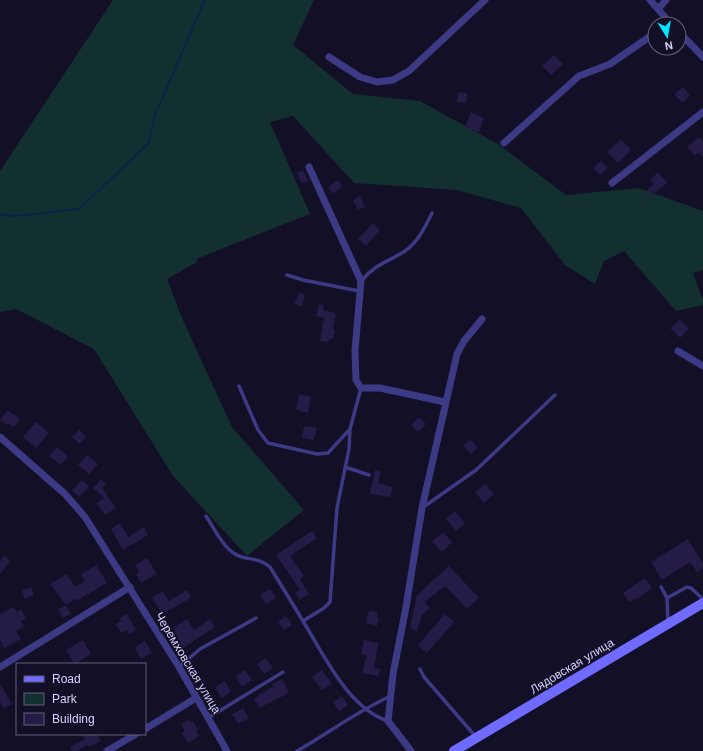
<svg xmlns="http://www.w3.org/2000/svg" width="703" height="751" viewBox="0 0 703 751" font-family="Helvetica,sans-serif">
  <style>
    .green { fill: #12302f }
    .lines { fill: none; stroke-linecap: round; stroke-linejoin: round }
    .stream { stroke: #0c2248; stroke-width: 2 }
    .building { fill: #241b47 }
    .lane { stroke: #3d3a85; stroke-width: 3.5 }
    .street { stroke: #3d3a85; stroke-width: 7 }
    .secondary { stroke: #6f6bff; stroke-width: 10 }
    .labels { text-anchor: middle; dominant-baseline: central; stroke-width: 3; stroke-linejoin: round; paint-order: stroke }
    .street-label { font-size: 12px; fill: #d9d4ff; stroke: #130f26 }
  </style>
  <rect width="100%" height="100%" fill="#130f26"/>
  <path class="green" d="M113,0H314L293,45L353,94L420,101L498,144L566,195L639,188L703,211V270L693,273L703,300V305L676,311L624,251L604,261L595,284L565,265L521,208L457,190L354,183L293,116L270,122L310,214L196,259L197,262L167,279L182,318L232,427L304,510L247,556L173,476L94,349L16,309L0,312V171Z"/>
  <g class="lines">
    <path class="stream" d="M0,214L15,216L79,209L148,144L156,112L205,0"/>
  </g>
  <path class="building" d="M554,55L563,64L551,75L542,66Z
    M683,87L690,96L682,103L674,94Z
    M458,92L467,93L466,103L457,102Z
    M471,112L484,118L479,132L465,127Z
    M699,137L703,141V157L699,153L695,156L687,147Z
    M621,139L631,150L618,163L607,152Z
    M601,161L608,168L600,175L593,168Z
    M303,170L308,181L301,183L297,172Z
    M658,172L667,183L651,196L647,190L654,184L650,180Z
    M338,180L342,186L333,194L328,187Z
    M360,196L365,207L358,210L353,200Z
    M373,223L380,230L366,246L358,239Z
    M299,293L305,294L302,306L294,304Z
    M319,304L324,305L323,310L336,313L333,329L335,330L333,339H329V342L320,341L324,318L316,316Z
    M680,319L689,329L680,338L670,328Z
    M299,394L311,397L308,413L296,410Z
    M8,410L20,419L14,427L9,423L7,425L0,420Z
    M419,417L426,424L418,432L411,425Z
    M36,422L49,433L36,448L23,437Z
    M304,426L317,428L314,440L302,438Z
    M79,430L86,436L80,444L72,437Z
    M470,439L478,448L471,454L463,446Z
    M57,447L68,457L61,465L49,456Z
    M87,455L98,464L89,474L78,465Z
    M375,470L381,471L378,483L393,487L390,497L370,494Z
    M101,479L106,484L102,488L116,508L105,515L97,503L104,498L93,488Z
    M82,480L89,487L79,497L72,490Z
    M485,484L494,494L484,503L475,492Z
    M455,511L465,523L456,531L446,519Z
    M120,523L128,537L144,527L148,535L123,550L111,529Z
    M312,531L317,538L290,556L304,576L300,579L309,594L299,600L295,593L300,590L276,555Z
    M443,532L452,542L442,552L432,542Z
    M688,539L703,564V568L697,572L690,562L662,580L651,562Z
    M4,556L10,561L0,574V561Z
    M147,558L157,574L141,583L136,574L139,572L135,565Z
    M96,565L107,583L76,601L75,599L66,605L50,584L67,574L75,587L85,581L81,574Z
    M449,566L479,598L467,609L445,586L425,602L430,608L422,615L417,631L410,628L417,595Z
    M645,578L652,588L637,599L636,598L629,602L623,593Z
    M31,587L34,595L25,599L22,591Z
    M270,589L276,598L266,604L260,595Z
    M187,590L191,598L162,614L152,597L163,591L169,601Z
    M66,605L71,614L63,618L58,609Z
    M14,607L17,612L21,609L26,618L21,621L24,626L16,631L21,639L4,648L0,640V614Z
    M369,611L378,612L377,618H379L377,626L366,623Z
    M127,614L136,630L129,634L126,630L121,633L116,624L121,621L120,618Z
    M445,614L454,622L427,653L418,645Z
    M286,616L292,625L284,630L278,622Z
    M187,619L194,630L210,619L215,627L183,648L173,628Z
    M83,640L91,654L75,664L66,650Z
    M364,640L378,643L374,668L380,669L379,676L362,673L367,655L361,654Z
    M145,641L152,653L141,659L135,647Z
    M266,658L273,668L264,674L257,664Z
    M245,670L252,680L242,687L235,676Z
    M322,670L332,684L322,690L312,677Z
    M282,679L289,693L259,708L254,698L259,696L258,695L273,687L272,684Z
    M225,681L231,692L221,698L215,687Z
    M0,684L12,704L4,709L0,702Z
    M342,696L348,705L339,711L333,702Z
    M243,708L249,718L238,724L232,714Z
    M188,720L190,723L193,721L198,730L196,731L199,736L188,743L182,733L185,731L181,724Z
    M82,734H97L101,741L89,747L88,745L77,751H72L70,747L85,739Z"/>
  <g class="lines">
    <path class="lane" d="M287,275L303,280L359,291
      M361,281C377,263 386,263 405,251C418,242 425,227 432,213
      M239,386L258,430L268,443L317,454L328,453L350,429L361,388
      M350,429L349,449L337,508L330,602L324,608L303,621C324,655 348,708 388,721
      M345,467L369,475
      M422,508L476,470L555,395
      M206,516C214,528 222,546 235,554C246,561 257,556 270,567L303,621
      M661,587L667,598
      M668,623L667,598L687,587L691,588L703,599
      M179,667L200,649L256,618
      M420,669L424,677L476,737
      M208,718L283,672
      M297,751C329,733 357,711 391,696"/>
    <path class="street" d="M650,0L671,24
      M658,9L666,0
      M679,32L703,57
      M329,57L360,77L377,82L393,80L409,71L485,0
      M504,143L579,76L610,64L655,33
      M309,167L361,281L355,350L356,380L361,388H380L445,402
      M612,183L703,112
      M678,351L703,366
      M0,437L65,494L85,517L179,667L227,751
      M0,667L130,587
      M145,729L196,698
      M107,751L136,734
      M411,751L388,721L393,674L406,607L422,508L457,354L464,341L482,319"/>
    <path class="secondary" d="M454,751L703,603"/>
  </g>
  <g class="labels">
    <g class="street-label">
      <text transform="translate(188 663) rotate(59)">Черемховская улица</text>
      <text transform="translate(572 666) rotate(-31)">Лядовская улица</text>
    </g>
  </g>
  <rect x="16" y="663" width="130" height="72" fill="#130f26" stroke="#625e7d"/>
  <rect x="24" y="676" width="20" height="6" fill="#6f6bff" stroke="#625e7d"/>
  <text x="52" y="683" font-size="12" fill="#d9d4ff">Road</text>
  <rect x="24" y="693" width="20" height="12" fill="#12302f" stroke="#625e7d"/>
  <text x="52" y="703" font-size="12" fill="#d9d4ff">Park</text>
  <rect x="24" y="713" width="20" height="12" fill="#241b47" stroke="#625e7d"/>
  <text x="52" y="723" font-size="12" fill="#d9d4ff">Building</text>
  <g transform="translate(667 36) rotate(169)"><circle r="19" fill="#130f26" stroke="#625e7d"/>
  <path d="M0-3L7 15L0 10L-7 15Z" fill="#00e5ff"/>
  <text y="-6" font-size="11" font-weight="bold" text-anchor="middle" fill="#d9d4ff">N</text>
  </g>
</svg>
